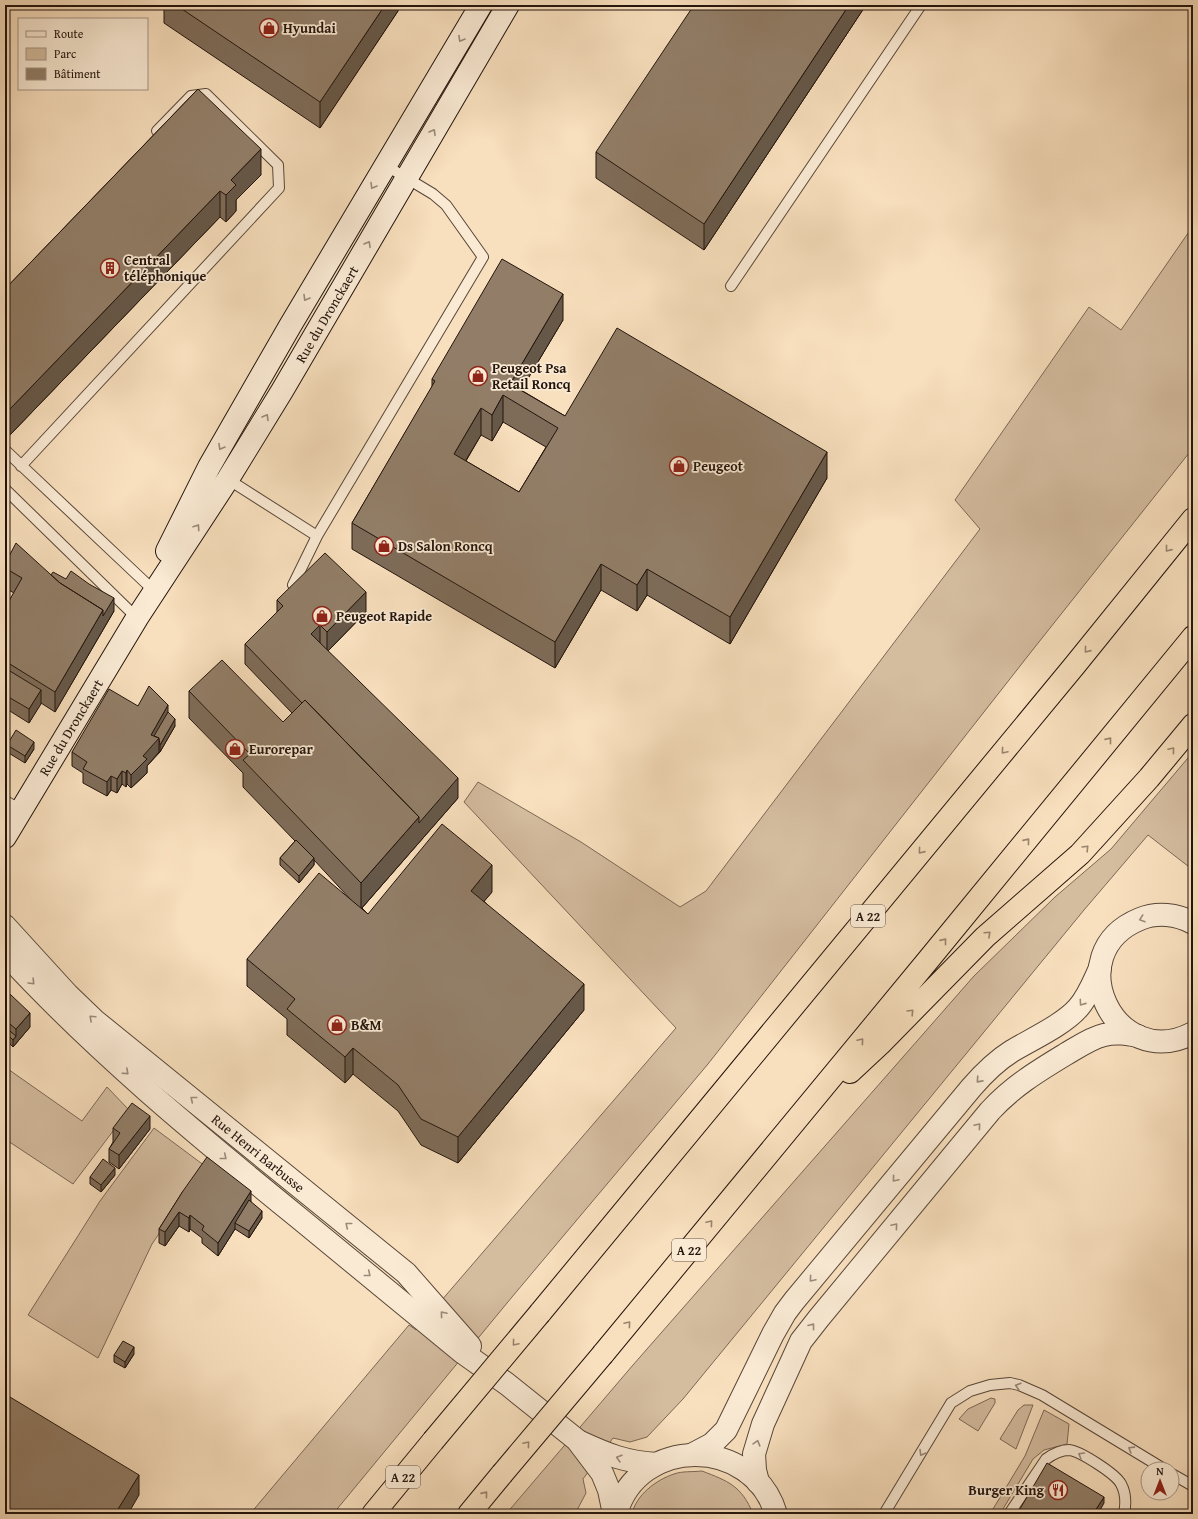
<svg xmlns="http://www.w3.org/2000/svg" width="1198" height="1519" viewBox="0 0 1198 1519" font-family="'Gentium Book Plus',serif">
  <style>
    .green { fill: #d4bc9f; stroke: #7c6856 }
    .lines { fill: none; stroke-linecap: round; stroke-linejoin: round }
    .service-casing { stroke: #584738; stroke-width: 12 }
    .minor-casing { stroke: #584738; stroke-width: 23 }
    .tertiary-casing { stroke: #584738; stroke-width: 24 }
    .secondary-casing { stroke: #23140c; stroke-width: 24 }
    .motorway-casing { stroke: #23140c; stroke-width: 24 }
    .service { stroke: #faead4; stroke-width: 10 }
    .minor { stroke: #faead4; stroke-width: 21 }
    .tertiary { stroke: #faead4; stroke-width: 22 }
    .secondary { stroke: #faead4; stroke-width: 22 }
    .motorway { stroke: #f8dfbd; stroke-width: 22 }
    .motorway-bridge-casing { stroke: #23140c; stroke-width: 24; stroke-linecap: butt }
    .motorway-bridge { stroke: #f8dfbd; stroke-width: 22 }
    .wall { fill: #7e6c59; stroke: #23140c; fill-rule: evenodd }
    .shaded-wall { fill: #665849; stroke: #23140c }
    .building { fill: #927e68; stroke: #23140c; fill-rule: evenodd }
    .oneway { stroke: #998a7a }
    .oneway2 { stroke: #98846d }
    .labels { text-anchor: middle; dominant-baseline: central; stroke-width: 3.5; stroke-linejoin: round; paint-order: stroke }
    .shield { fill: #faead4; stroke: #645448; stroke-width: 1 }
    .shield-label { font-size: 13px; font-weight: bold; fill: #23140c }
    .poi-label { font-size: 14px; font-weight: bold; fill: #23140c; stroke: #faead4; text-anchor: start }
    .street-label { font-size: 14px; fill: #23140c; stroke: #faead4 }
  </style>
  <rect width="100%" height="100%" fill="#f8dfbd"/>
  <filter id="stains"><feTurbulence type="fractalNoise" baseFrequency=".005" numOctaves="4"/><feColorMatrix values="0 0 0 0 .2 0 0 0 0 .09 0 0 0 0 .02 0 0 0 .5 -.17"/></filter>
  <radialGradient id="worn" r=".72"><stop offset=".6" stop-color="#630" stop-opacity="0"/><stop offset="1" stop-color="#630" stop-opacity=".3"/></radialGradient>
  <path class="green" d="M1193,226V448L1031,652L708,1064L512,1297L333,1514H250L409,1325L416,1330L676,1028L464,802L478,782L581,842L680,907L706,891L980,529L955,500L1089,307L1121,330Z
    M1193,752V870L1148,835L1084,910L683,1399L647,1437L630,1442L613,1438L583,1479L586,1493L575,1514H506L633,1365L974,976L1055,897L1111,849Z
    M5,1067L82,1121L107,1087L129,1110L73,1184L5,1139Z
    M154,1128L205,1166L152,1244L98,1358L28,1315L100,1201Z
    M991,1398L995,1399V1403L978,1431L959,1419L968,1409Z
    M1024,1405H1033L1016,1449L1000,1439L1018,1410Z
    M1044,1410L1069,1424L1067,1444L1044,1450L1033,1459L1000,1514H990L1025,1456Z
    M702,1471C728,1481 742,1486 753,1514H632C636,1495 656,1480 674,1474C682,1471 693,1472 702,1471Z"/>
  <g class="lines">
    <defs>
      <path id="service" d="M731,286L921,5
        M5,450L149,586
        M21,466L279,188L278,165L206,94L191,96L157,131
        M226,478L317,536L483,257L446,205L433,194L385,165
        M5,489L137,618
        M293,585L317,536
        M1172,1474L1193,1486
        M884,1514L951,1403L970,1391L990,1385L1010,1383L1019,1385L1042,1395L1164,1469
        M1009,1514L1046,1459C1053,1454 1060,1450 1069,1450C1080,1451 1116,1474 1121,1484C1126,1493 1126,1504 1124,1514"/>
      <path id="minor" d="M5,807L18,815"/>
      <g id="tertiary">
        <path d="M1193,923C1177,914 1157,912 1140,919C1057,953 1115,1074 1193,1033"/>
        <path id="s1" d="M5,926L68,995L94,1020L406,1273L470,1346"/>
        <path d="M5,953C95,1051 197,1135 299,1218C354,1263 408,1308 462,1352L507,1384L577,1440L602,1473L609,1490L614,1514"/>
        <path d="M580,1442C608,1455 626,1462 657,1464"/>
        <path d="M693,1454L712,1444L726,1430L773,1334L785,1313L794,1301L971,1088C983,1074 996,1061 1012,1051C1032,1039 1063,1025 1078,1008C1088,997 1094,981 1100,968"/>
        <path d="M758,1482L755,1470L754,1454L763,1424L801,1341L819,1318L990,1111C1013,1086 1038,1071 1066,1054C1078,1047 1091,1038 1104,1035C1116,1032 1127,1034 1138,1036"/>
        <path d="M616,1514C638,1435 753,1436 776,1514"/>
      </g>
      <g id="secondary">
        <path d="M167,551L209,467L290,326L481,5"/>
        <path id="s2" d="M5,837L137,618L228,479L282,391L508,5"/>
      </g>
      <path id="motorway" d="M850,1072L880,1044L985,937L1080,854L1149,778L1193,725
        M540,1313L1075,665L1193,519
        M603,1354L929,959L1193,637
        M373,1514L433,1441
        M469,1514L502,1474"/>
    </defs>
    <use href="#service" class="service-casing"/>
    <use href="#minor" class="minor-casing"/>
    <use href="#tertiary" class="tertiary-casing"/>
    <use href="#secondary" class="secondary-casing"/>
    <use href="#motorway" class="motorway-casing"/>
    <use href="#service" class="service"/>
    <use href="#minor" class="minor"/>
    <use href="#tertiary" class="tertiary"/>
    <use href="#secondary" class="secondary"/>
    <use href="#motorway" class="motorway"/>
    <defs>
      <path id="motorway-bridge" d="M433,1441L540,1313
        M502,1474L603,1354"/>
    </defs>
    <use href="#motorway-bridge" class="motorway-bridge-casing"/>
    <use href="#motorway-bridge" class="motorway-bridge"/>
  </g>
  <path class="wall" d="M164,5H398V11L320,128L164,23Z
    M866,5L704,250L596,178V152Z
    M1193,36V46L1192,45V38Z
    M198,89L261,175L236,200V211L226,222L220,217L8,437L5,435V289Z
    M563,320L521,390L565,416L827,478L730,644L647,595L637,611L601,590L555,668L352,549V523L432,387V379ZM503,422L546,447L519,492L466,461L481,435L492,441Z
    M5,564L51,575L114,611L55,712L41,703L29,723L5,708V608L14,593L5,588Z
    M277,600L366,612L328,651L458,798L362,908L368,914L492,892L484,901L584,1010L458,1163L421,1145L398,1111L353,1074L345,1083L287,1035V1019L247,986V959L351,900L314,860V865L299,883L280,865V858L295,841L243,787V773L189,718V691L283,722L292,713L245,664V644L277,612Z
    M138,706L168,712L175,726L160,752L147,766V773L131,788L127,784L126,787L122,784L117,793L111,790L107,796L83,783V773L72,766V752Z
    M7,745L34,749L25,763L7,752Z
    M5,991L30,1027L13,1047L5,1039Z
    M113,1128L150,1129L119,1169L109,1162V1149L113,1142Z
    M115,1175L101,1192L90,1184V1177Z
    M183,1191L251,1202L262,1218L249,1238L235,1229L218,1256L202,1243V1238L190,1229L189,1232L179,1226L165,1246L159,1243V1229Z
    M134,1354L125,1368L114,1362V1355Z"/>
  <path class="shaded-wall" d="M385,5H398V11L320,128V102Z
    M849,5H866L704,250V224Z
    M261,149V175L236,200V211L226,222V195L231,180Z
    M220,191V217L8,437V411Z
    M563,294V320L514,402L510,384Z
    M503,395V422L492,441V415Z
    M481,408V435L454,480V454Z
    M827,452V478L730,644V617Z
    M601,564V590L555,668V642Z
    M647,569V595L637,611V585Z
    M366,592V612L327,652V632Z
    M114,598V611L55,712V692L103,610Z
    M320,625V645L311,634Z
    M41,690V704L29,723V709Z
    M168,705V719L159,738V752L147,766V773L131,788V775L143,756L151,735Z
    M175,719V726L160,752V745Z
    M34,742V749L25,763V756Z
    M127,770V784L126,787V773Z
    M122,771V784L117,793V779Z
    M111,776V790L107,796V782Z
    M458,778V798L361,909V883L419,817Z
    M314,858V865L299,883V876Z
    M492,865V892L471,917V891Z
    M584,984V1010L458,1163V1137Z
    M30,1013V1027L13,1047V1040L16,1036V1029Z
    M353,1048V1074L345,1083V1057Z
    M150,1116V1129L119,1169V1155Z
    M9,1168V1194L5,1201V1175Z
    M115,1168V1175L101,1192V1185Z
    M251,1191V1205L235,1223V1229L218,1256V1243Z
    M262,1211V1218L249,1238V1231Z
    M179,1212V1226L165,1246V1232Z
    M190,1215V1229L189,1232V1218Z
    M134,1347V1354L125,1368V1362Z
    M139,1475V1495L128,1514H115Z
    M1104,1497V1503L1098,1514H1093Z"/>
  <path class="building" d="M176,5H385L320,102Z
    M694,5H849L704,224L596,152Z
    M198,89L261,149L231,180L236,185L226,195L220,191L8,411L5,408V289Z
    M502,259L563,294L510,384L565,416L617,328L827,452L730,617L647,569L637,585L601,564L555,642L352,523L435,381L432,379ZM503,395L558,428L519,492L454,454L481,408L492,415Z
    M16,543L60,583L103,610L55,692L5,661V608L22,578L5,568V564Z
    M325,553L366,592L327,632L320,625L311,634L458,778L419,823V817L305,700L302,703L245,644L283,606L277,600Z
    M71,571L89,584L114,598L103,616V610L60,583L51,575L53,572L66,579Z
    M222,660L283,722L305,700L419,817L361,883L243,760L250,754L189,691Z
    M5,668L41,690L29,709L5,695Z
    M149,686L168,705L151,735L159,738L143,756L147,759L131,775L127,770L126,773L122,771L117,779L111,776L107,782L83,769L87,762L72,752L109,689L138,706Z
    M168,712L175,719L160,745L159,738L154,736Z
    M16,730L34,742L25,756L7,745Z
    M442,824L492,865L471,891L584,984L458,1137L421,1119L398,1085L353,1048L345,1057L287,1009L295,999L247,959L319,873L368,914Z
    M296,840L314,858L299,876L280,858Z
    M5,991L11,995L30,1013L16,1029L5,1020Z
    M5,1027L16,1036L13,1040L5,1032Z
    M132,1103L150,1116L119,1155L109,1149L120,1133L113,1128Z
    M207,1157L251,1191L218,1243L202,1230L204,1226L190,1215L189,1218L179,1212L165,1232L159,1229L183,1191Z
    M103,1159L115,1168L101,1185L90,1177Z
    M5,1166L9,1168L5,1175Z
    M249,1200L262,1211L249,1231L235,1223Z
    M123,1341L134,1347L125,1362L114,1355Z
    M5,1394L139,1475L115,1514H5Z
    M1047,1463L1104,1497L1093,1514H1017Z"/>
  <defs><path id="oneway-chevron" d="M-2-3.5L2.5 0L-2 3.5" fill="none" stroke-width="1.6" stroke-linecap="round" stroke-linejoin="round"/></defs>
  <g class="oneway">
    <use href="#oneway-chevron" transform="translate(461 39) rotate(120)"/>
    <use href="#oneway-chevron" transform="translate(433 132) rotate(-60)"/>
    <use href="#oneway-chevron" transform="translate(373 186) rotate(121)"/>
    <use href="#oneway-chevron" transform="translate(368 244) rotate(-60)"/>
    <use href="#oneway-chevron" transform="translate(306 298) rotate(121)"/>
    <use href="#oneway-chevron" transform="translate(266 417) rotate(-59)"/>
    <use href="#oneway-chevron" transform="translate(221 447) rotate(120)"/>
    <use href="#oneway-chevron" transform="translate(197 527) rotate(-56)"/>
    <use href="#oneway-chevron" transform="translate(1142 919) rotate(161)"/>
    <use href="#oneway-chevron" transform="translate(32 982) rotate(46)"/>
    <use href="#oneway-chevron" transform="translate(1082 1003) rotate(125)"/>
    <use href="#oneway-chevron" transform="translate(92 1018) rotate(-137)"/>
    <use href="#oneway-chevron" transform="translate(126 1072) rotate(42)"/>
    <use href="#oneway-chevron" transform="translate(979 1080) rotate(132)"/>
    <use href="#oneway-chevron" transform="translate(193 1099) rotate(-141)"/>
    <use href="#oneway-chevron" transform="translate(978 1126) rotate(-50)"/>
    <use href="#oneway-chevron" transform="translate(224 1157) rotate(39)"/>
    <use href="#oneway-chevron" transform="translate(895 1179) rotate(130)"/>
    <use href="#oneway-chevron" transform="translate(348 1225) rotate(-141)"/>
    <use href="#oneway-chevron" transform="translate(895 1226) rotate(-50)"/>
    <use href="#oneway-chevron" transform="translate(368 1274) rotate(39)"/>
    <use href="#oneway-chevron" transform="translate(812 1279) rotate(130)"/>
    <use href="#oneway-chevron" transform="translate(443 1314) rotate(-130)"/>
    <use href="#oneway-chevron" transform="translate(812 1326) rotate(-52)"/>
    <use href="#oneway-chevron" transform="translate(1018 1386) rotate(-163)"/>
    <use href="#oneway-chevron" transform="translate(757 1443) rotate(-74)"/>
    <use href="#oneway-chevron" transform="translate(1131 1449) rotate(-148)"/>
    <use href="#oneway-chevron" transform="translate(922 1453) rotate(121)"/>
    <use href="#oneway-chevron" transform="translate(1081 1455) rotate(-150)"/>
    <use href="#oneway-chevron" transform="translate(619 1458) rotate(-164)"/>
  </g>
  <g class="oneway2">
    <use href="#oneway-chevron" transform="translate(1168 549) rotate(129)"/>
    <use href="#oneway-chevron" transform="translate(1087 650) rotate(129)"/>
    <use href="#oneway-chevron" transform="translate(1109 740) rotate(-51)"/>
    <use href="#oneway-chevron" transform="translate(1172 750) rotate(-50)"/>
    <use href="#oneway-chevron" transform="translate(1004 751) rotate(130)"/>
    <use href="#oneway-chevron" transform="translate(1027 841) rotate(-51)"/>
    <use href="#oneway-chevron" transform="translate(1086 848) rotate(-46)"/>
    <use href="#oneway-chevron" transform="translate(921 851) rotate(129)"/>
    <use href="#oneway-chevron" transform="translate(988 934) rotate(-43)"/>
    <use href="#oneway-chevron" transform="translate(944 941) rotate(-51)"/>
    <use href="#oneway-chevron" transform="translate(911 1012) rotate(-46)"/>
    <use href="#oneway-chevron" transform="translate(861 1041) rotate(-50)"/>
    <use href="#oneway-chevron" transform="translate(710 1223) rotate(-50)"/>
    <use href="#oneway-chevron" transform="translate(628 1324) rotate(-50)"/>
    <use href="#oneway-chevron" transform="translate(515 1343) rotate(130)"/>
    <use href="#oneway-chevron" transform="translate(527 1444) rotate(-50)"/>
    <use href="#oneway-chevron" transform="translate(485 1494) rotate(-51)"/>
  </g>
  <defs>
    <symbol id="shop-ring" viewBox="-11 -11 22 22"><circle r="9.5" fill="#faead4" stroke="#8f2418" stroke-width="1.5"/><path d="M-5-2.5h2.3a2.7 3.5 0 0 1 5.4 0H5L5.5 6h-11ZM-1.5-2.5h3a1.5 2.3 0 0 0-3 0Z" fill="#8f2418"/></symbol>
    <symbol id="building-ring" viewBox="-11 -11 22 22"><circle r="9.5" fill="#faead4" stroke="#8f2418" stroke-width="1.5"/><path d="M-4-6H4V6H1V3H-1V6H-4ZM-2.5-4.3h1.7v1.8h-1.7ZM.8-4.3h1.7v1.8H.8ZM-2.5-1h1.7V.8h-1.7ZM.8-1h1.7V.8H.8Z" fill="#8f2418"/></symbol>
    <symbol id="restaurant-ring" viewBox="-11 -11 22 22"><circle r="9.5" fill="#faead4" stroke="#8f2418" stroke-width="1.5"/><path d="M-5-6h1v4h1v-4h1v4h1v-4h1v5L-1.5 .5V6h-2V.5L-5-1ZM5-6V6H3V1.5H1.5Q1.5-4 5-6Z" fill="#8f2418"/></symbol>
  </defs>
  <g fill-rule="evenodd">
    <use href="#shop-ring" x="258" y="17" width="22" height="22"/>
    <use href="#building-ring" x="99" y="257" width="22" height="22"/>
    <use href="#shop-ring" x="467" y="365" width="22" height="22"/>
    <use href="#shop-ring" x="668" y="455" width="22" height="22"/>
    <use href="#shop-ring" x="373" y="535" width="22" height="22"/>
    <use href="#shop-ring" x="311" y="605" width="22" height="22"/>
    <use href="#shop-ring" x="224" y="738" width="22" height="22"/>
    <use href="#shop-ring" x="326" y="1014" width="22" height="22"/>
    <use href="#restaurant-ring" x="1047" y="1479" width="22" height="22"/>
  </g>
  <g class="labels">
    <g class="shield">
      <rect x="851" y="905" width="34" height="22" rx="3"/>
      <rect x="672" y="1239" width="34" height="22" rx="3"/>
      <rect x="386" y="1466" width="34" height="22" rx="3"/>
    </g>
    <g class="shield-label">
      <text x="868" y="916">A 22</text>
      <text x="689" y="1250">A 22</text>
      <text x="403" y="1477">A 22</text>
    </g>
    <g class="poi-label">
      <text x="283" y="28">Hyundai</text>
      <text x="124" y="260">Central<tspan x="124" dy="16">téléphonique</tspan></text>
      <text x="492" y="368">Peugeot Psa<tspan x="492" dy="16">Retail Roncq</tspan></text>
      <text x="693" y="466">Peugeot</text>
      <text x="398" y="546">Ds Salon Roncq</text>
      <text x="336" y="616">Peugeot Rapide</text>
      <text x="249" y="749">Eurorepar</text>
      <text x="351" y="1025">B&amp;M</text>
      <text x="1044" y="1490" text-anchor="end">Burger King</text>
    </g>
    <g class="street-label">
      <text stroke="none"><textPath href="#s2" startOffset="614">Rue du Dronckaert</textPath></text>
      <text stroke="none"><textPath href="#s2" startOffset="128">Rue du Dronckaert</textPath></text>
      <text stroke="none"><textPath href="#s1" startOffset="341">Rue Henri Barbusse</textPath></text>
    </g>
  </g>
  <rect width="1198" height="1519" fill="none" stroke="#f8dfbd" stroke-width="20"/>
  <rect x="6" y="6" width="1186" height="1507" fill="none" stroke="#23140c" stroke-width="2"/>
  <rect x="10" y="10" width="1178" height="1499" fill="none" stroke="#23140c"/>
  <rect x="18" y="18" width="130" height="72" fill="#faead4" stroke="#a49484"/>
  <rect x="26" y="31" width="20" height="6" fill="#faead4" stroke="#a49484"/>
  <text x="54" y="38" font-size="12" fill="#23140c">Route</text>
  <rect x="26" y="48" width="20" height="12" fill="#d4bc9f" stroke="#a49484"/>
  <text x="54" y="58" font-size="12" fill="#23140c">Parc</text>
  <rect x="26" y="68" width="20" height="12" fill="#927e68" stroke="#a49484"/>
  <text x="54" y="78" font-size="12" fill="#23140c">Bâtiment</text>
  <g transform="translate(1160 1481)"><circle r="19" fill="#faead4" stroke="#a49484"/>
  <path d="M0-3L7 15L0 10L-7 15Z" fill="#8f2418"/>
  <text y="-6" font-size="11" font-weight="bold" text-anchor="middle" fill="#23140c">N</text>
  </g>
  <rect width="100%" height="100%" filter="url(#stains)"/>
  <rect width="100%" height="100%" fill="url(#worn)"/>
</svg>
